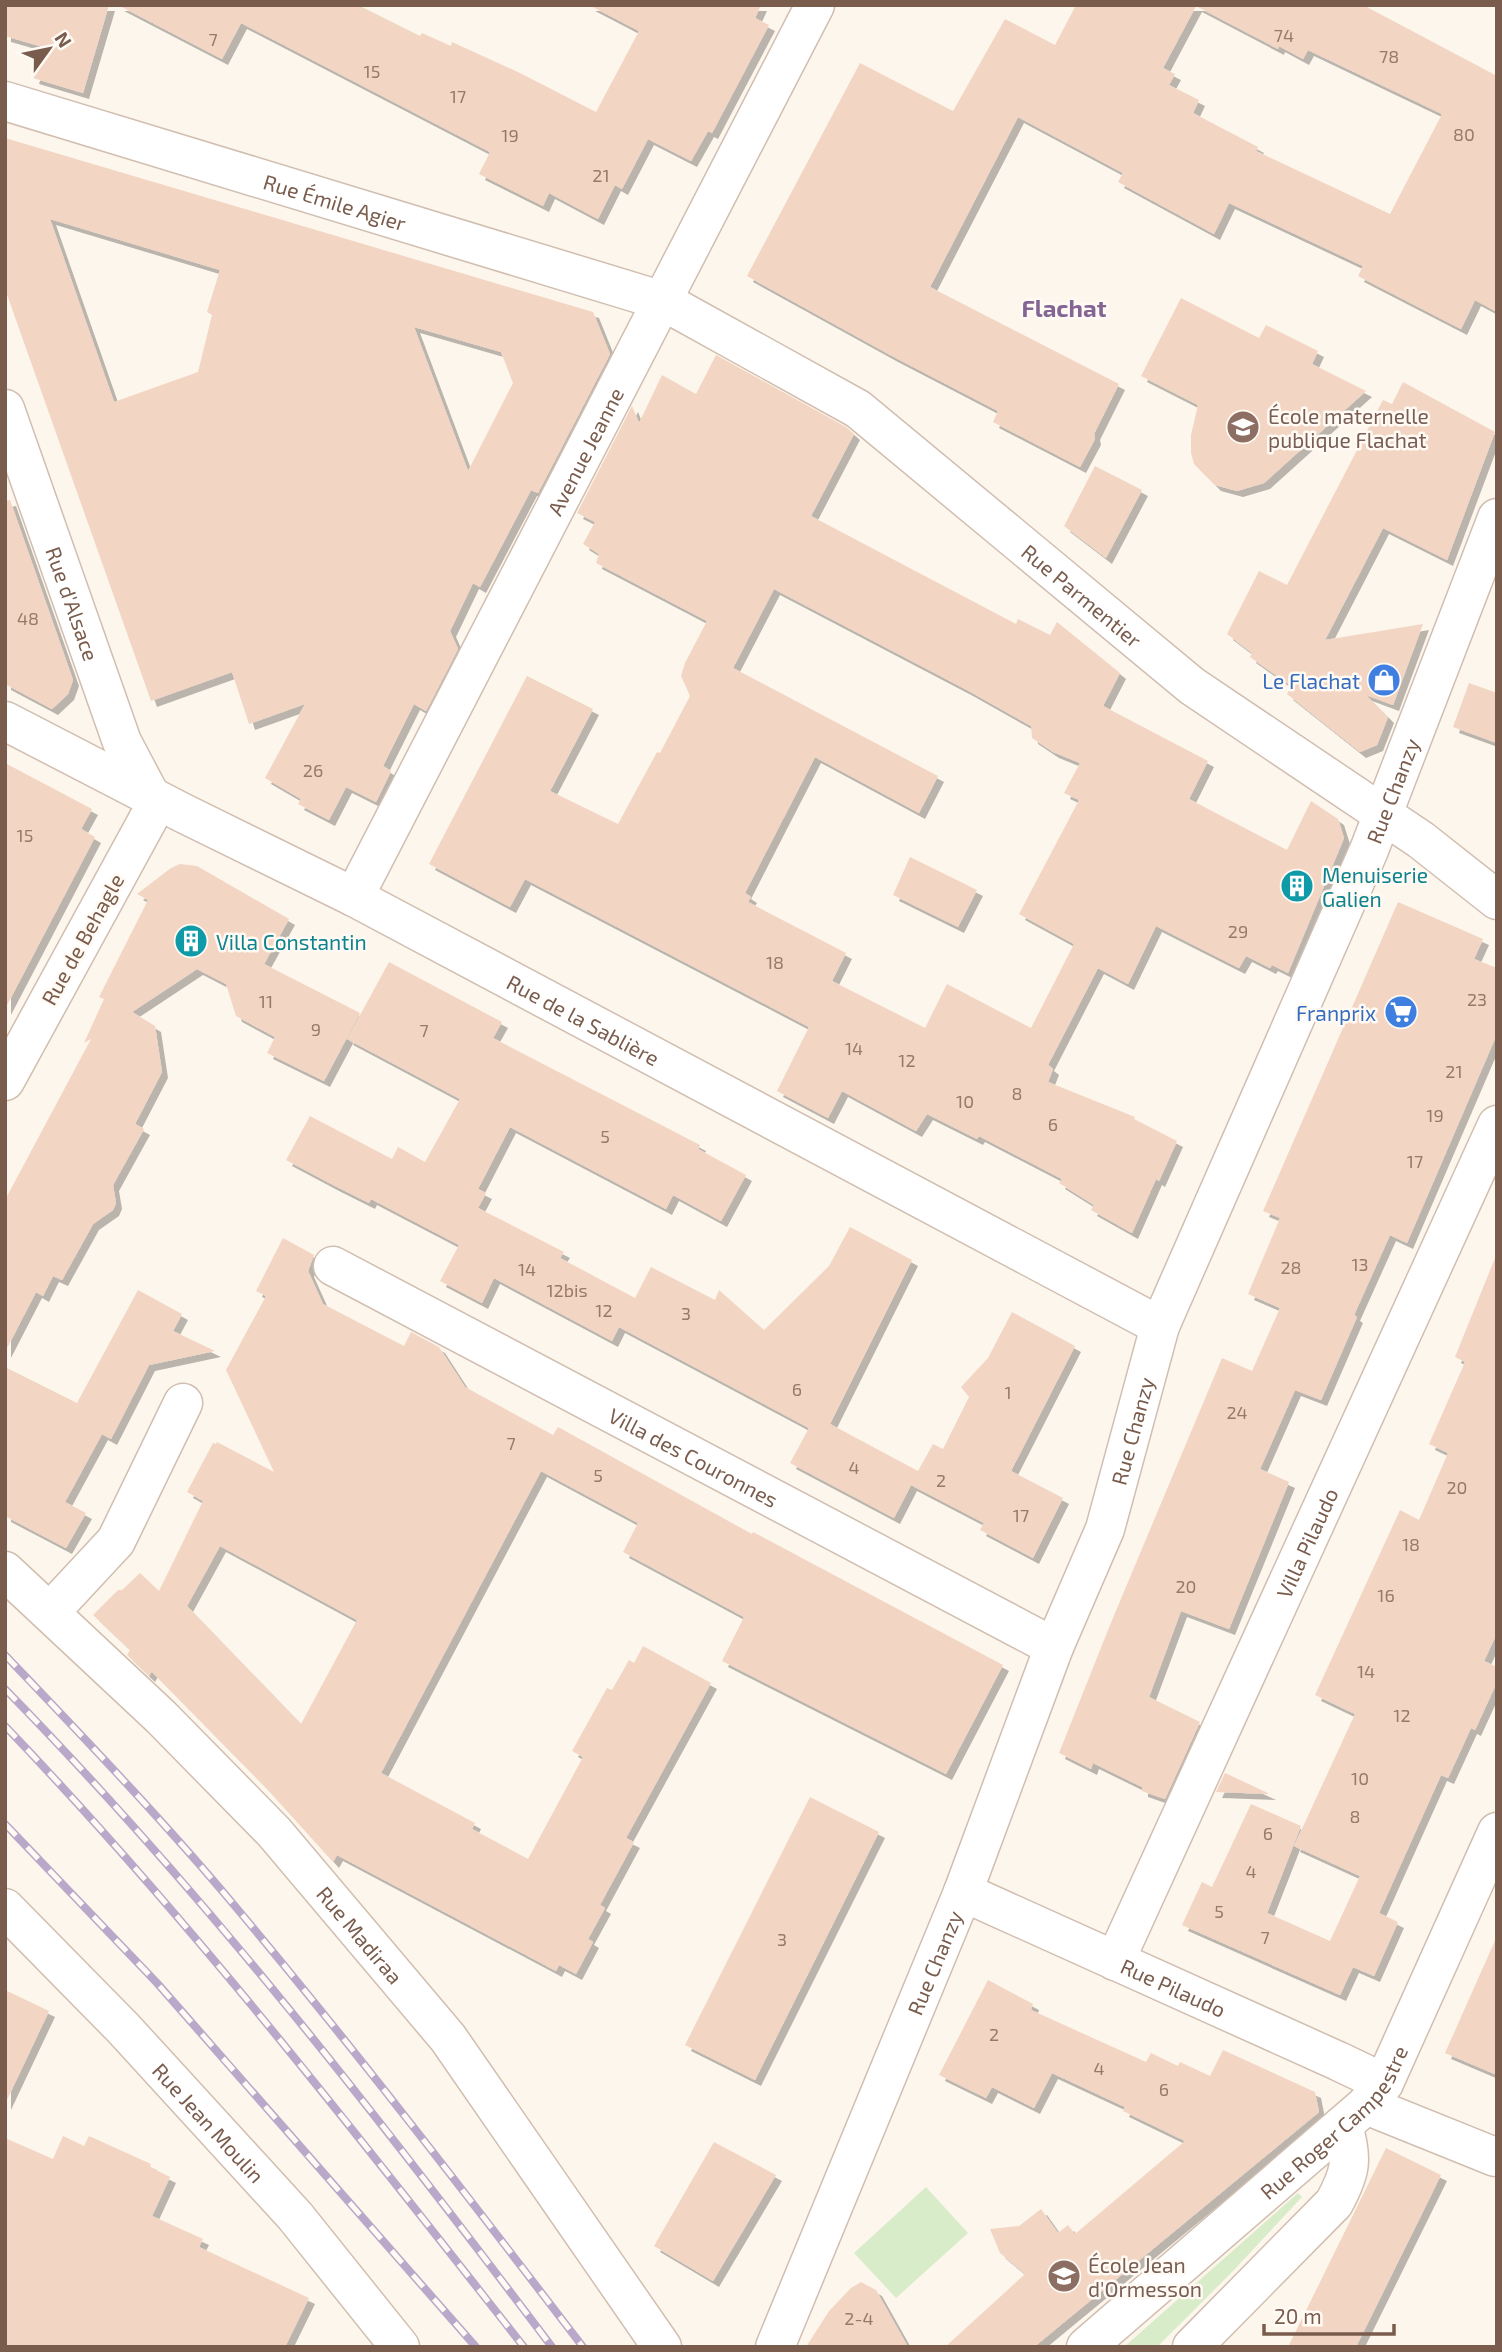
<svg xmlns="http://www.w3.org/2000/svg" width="1502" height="2352" viewBox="0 0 1502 2352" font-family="'Exo 2',sans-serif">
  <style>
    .green { fill: #d8ecc9 }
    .building { fill: #f3d5c3; fill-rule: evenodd; filter: url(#shadow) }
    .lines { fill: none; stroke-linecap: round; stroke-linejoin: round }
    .street-casing { stroke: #d1beb0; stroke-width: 41 }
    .street { stroke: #fff; stroke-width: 38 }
    .rail-casing { stroke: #b9a8c9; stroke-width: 8 }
    .rail { stroke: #fffaf3; stroke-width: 5; stroke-dasharray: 16; stroke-linecap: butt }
    .labels { text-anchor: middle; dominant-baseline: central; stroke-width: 5; stroke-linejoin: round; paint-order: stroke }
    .number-label { font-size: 18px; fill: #987a6a }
    .street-label { font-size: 21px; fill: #7a5c4d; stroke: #fffaf3 }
    .education-label { font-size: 21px; fill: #785e54; stroke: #fffaf3; text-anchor: start }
    .shop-label { font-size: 21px; fill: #366cbe; stroke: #fffaf3; text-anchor: end }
    .culture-label { font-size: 21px; fill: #0d838f; stroke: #fffaf3; text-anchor: start }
    .quarter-label { font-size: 24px; font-weight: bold; fill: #846695; stroke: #fffaf3 }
  </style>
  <defs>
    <filter id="shadow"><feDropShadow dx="6" dy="6" stdDeviation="0" flood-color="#0004"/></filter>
  </defs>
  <rect width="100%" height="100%" fill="#fdf6ec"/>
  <path class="green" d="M926,2187L968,2233L896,2298L854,2253Z
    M1298,2193L1302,2197L1233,2271L1157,2347H1124Z"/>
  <path class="building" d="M5,5H109L83,93L33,78L43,47L5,36Z
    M118,5H358L420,36L422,33L451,46L452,42L520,73L596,112L639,31L589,5H761L755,18L769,25L712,133L708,131L691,161L648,139L622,189L615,185L598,219L549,193L543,206L479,174L490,152L241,23L222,59Z
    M1076,5H1363L1497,76V312L1475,300L1461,329L1358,276L1363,266L1229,203L1214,234L1118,182L1123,173L1018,117L930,287L1119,384L1094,434L1095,439L1080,467L993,422L998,411L892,356L747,276L860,63L953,111L1005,19L1055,45ZM1196,6L1278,49L1279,46L1303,59L1308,50L1442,114L1390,214L1256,151L1258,147L1193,113L1199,100L1169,85L1175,74L1163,68Z
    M5,138L593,312L610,354L538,493L531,490L480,587L473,583L450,631L458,649L426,711L414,704L383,766L391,771L376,802L346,787L329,820L298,804L301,799L265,778L305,704L249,724L232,672L151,701L5,289ZM50,219L220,270L207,312L212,315L198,372L114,402ZM414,327L501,352L513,383L468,471Z
    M1181,298L1259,338L1266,325L1318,351L1312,364L1366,391L1264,483L1237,491L1215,485L1194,464L1191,453V435L1198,405L1141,376Z
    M716,355L846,427L854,434L811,516L1016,624L1018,619L1050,635L1057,622L1120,673L1103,706L1208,761L1189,799L1287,850L1311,801L1338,819L1344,838L1288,973L1272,965L1270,968L1246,956L1239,968L1156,926L1128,984L1098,968L1048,1065L1053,1069L1048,1082L1135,1117L1134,1119L1177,1141L1159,1181L1156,1179L1132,1233L1091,1210L1094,1205L1059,1183L1062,1179L979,1136L977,1139L927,1114L916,1131L842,1091L828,1118L777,1091L809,1027L525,879L510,907L429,864L527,676L593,709L550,791L618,824L657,752L660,753L690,696L681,676L685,663L707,621L596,563L599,554L583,544L595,522L577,513L632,406L639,423L662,375L696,394ZM774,589L967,690L1031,726L1032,738L1053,752L1080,763L1064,793L1079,800L1019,914L1074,944L1031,1028L947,984L925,1028L832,981L846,953L748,902L751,897L745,893L815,757L919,813L938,776L733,668Z
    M1403,382L1495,432L1447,560L1383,528L1325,640L1423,624L1393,705L1366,695L1388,717L1377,745L1360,752L1287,694L1291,686L1250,657L1252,653L1227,634L1259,571L1287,585L1383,400L1392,404Z
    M1095,466L1142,490L1106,558L1064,526Z
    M10,500L73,680L68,694L52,709L5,684V501Z
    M1469,683L1497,693V743L1453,727Z
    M5,763L92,809L81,829L95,837L5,1009Z
    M910,857L977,890L958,927L893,895Z
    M180,864L197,866L289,919L264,964L360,1013L324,1081L267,1053L275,1037L236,1016L226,984L197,969L132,1012L155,1026L162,1072L135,1124L144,1129L113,1185L116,1203L113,1210L93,1224L62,1280L53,1276L43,1296L36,1292L5,1352V1200L91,1039L84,1043L104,999L99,997L148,900L137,894L171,868Z
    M1398,902L1483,939L1474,959L1497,968V1034L1407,1243L1390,1235L1354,1315L1357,1317L1321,1400L1295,1390L1260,1469L1289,1482L1229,1629L1181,1611L1149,1697L1200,1722L1165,1799L1142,1791V1787L1093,1763L1091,1769L1059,1753L1110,1625L1222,1358L1252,1371L1280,1308L1248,1294L1280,1218L1263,1211Z
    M389,962L502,1022L493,1038L700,1145L698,1149L746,1175L721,1221L673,1195L666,1209L510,1127L478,1189L486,1193L478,1208L564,1252L560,1258L635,1298L651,1267L715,1300L719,1290L764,1330L829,1266L850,1227L912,1260L830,1424L918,1471L933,1444L943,1449L969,1397L961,1387L988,1358L1012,1312L1075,1346L1011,1471L1063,1498L1033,1558L980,1530L984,1523L911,1485L894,1518L790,1463L809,1428L619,1327L612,1341L494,1278L482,1303L440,1281L459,1245L371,1199L369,1203L335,1186L286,1160L310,1116L392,1159L398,1147L425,1162L460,1099L347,1039Z
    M283,1238L314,1255L308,1271L323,1304L404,1346L411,1332L439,1347L465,1387L553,1435L558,1427L752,1534L753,1532L1003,1665L946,1774L722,1661L744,1617L623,1552L638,1523L541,1471L381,1773L475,1823L472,1829L528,1859L583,1757L572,1751L607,1688L612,1690L629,1660L634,1663L643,1646L711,1683L626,1838L634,1842L600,1905L605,1908L588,1939L593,1942L576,1974L559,1965L556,1971L337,1855L333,1862L267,1789L153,1673L152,1671L149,1676L127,1655L130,1650L93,1615L118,1590H122L140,1573L159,1591L203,1501L187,1492L213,1443L216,1444L217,1442L274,1472L226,1370L266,1296L256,1291ZM220,1546L357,1620L301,1724L187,1606Z
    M1495,1258L1497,1633L1484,1661L1497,1667V1682L1475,1730L1471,1728L1448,1778L1441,1775L1379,1913L1398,1922L1374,1976L1353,1967L1340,1995L1182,1925L1202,1882L1212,1887L1251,1804L1301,1826L1267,1913L1330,1941L1360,1876L1294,1846L1355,1714L1315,1695L1400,1510L1419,1520L1448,1453L1429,1444L1465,1362L1455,1357Z
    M138,1290L182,1314L173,1331L215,1351L149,1365L111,1439L102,1434L65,1502L86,1513L66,1548L5,1516V1367L77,1403Z
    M1225,1773L1270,1794L1216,1792Z
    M810,1797L879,1832L755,2080L685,2045Z
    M1497,1936V2075L1445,2053Z
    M988,1980L1033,2004L1031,2010L1146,2062L1151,2053L1178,2066L1180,2062L1210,2076L1223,2050L1315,2092L1319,2112L1034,2347H945L1025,2274L1000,2253L990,2229L1019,2226L1041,2209L1058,2233L1068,2225L1075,2234L1185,2141L1123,2111L1125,2107L1052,2073L1034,2108L992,2087L986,2098L939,2075Z
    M5,1990L49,2011L5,2104Z
    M63,2136L84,2146L89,2136L151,2164L150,2167L170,2177L152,2216L203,2239L199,2247L309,2298L285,2347H5V2138L53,2159Z
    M714,2142L776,2175L713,2281L654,2246Z
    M1386,2148L1441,2175L1356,2347H1288Z
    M861,2282L876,2290L908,2347H806L829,2311L851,2288Z"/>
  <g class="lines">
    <defs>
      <g id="street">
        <path id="s1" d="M5,101L663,301L858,409L1192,686L1421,840L1497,900"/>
        <path id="s2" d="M5,409L122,742L150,795L152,812L5,1081"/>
        <path id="s3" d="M5,721L183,813L354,897L1160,1326"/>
        <path id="s4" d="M354,897L815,5"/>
        <path id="s5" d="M333,1266L1054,1647"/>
        <path id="s6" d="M5,1571L161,1717L274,1832L448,2038L662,2347"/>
        <path d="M50,1612L116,1541L183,1403"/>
        <path id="s7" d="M963,1892L1338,2061L1384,2083"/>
        <path id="s8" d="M5,1908L123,2028L295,2216L400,2347"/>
        <path id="s9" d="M1115,1961L1497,1125"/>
        <path d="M1366,2105L1495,2157"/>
        <path id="s10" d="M775,2347L963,1892L1054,1647L1105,1529L1160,1326L1369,850L1497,518"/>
        <path id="s11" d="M1086,2347L1366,2105L1384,2083L1497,1832"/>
        <path d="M1192,2347L1334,2203C1351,2172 1353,2159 1343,2125"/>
      </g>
    </defs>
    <use href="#street" class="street-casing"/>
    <use href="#street" class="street"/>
    <defs>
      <path id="rail" d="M5,1655C83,1737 162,1819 234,1905C355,2049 469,2198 583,2347
        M5,1689C205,1893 380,2119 552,2347
        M5,1726C192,1921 357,2135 524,2347
        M5,1824L157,1983L476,2347"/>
    </defs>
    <use href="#rail" class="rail-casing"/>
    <use href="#rail" class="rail"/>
  </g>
  <defs>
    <symbol id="school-disc" viewBox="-11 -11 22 22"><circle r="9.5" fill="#8d6e63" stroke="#fffaf3"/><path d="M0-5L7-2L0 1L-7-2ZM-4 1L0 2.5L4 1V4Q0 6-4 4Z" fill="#fff"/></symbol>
    <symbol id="shop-disc" viewBox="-11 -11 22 22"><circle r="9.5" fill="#3f7fe0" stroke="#fffaf3"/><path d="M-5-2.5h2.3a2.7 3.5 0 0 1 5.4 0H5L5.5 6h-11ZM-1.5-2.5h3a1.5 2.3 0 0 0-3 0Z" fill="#fff"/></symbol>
    <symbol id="building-disc" viewBox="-11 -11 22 22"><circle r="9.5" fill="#0f9aa8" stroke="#fffaf3"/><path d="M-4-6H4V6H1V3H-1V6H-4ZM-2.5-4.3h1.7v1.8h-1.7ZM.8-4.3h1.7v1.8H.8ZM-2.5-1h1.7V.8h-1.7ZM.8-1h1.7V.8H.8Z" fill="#fff"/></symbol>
    <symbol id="supermarket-disc" viewBox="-11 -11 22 22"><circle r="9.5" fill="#3f7fe0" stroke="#fffaf3"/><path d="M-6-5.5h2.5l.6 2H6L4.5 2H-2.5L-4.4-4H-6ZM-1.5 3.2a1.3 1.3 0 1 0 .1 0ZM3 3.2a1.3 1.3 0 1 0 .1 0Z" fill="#fff"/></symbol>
  </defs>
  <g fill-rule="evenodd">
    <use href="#school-disc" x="1224" y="408" width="38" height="38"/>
    <use href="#shop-disc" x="1365" y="661" width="38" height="38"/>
    <use href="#building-disc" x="1278" y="867" width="38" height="38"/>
    <use href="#building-disc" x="172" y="922" width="38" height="38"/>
    <use href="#supermarket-disc" x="1382" y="993" width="38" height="38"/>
    <use href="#school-disc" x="1045" y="2257" width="38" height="38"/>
  </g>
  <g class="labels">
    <g class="number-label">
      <text x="1284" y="35">74</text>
      <text x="213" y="39">7</text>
      <text x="1389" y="56">78</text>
      <text x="372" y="71">15</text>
      <text x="458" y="96">17</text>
      <text x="1464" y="134">80</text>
      <text x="510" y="135">19</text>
      <text x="601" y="175">21</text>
      <text x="28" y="618">48</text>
      <text x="313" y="770">26</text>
      <text x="25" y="835">15</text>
      <text x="1238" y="931">29</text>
      <text x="775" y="962">18</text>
      <text x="1477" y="999">23</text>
      <text x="266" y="1001">11</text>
      <text x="316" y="1029">9</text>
      <text x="424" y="1030">7</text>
      <text x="854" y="1048">14</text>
      <text x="907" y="1060">12</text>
      <text x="1454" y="1071">21</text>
      <text x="1017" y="1093">8</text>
      <text x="965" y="1101">10</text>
      <text x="1435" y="1115">19</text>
      <text x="1053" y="1124">6</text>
      <text x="605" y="1136">5</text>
      <text x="1415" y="1161">17</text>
      <text x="1360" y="1264">13</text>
      <text x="1291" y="1267">28</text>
      <text x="527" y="1269">14</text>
      <text x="567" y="1290">12bis</text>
      <text x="604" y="1310">12</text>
      <text x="686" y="1313">3</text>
      <text x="797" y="1389">6</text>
      <text x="1008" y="1392">1</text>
      <text x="1237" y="1412">24</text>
      <text x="511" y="1443">7</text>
      <text x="854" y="1467">4</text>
      <text x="598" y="1475">5</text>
      <text x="941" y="1480">2</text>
      <text x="1457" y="1487">20</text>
      <text x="1021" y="1515">17</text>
      <text x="1411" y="1544">18</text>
      <text x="1186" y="1586">20</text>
      <text x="1386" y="1595">16</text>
      <text x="1366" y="1671">14</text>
      <text x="1402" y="1715">12</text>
      <text x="1360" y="1778">10</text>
      <text x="1355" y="1816">8</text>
      <text x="1268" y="1833">6</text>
      <text x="1251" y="1871">4</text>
      <text x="1219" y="1911">5</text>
      <text x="1265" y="1937">7</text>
      <text x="782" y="1939">3</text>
      <text x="994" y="2034">2</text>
      <text x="1099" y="2068">4</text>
      <text x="1164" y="2089">6</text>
      <text x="859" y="2318">2-4</text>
    </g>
    <g class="street-label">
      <text stroke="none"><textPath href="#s1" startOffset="345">Rue Émile Agier</textPath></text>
      <text stroke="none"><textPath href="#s4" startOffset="502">Avenue Jeanne</textPath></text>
      <text stroke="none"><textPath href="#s1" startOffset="1202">Rue Parmentier</textPath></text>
      <text stroke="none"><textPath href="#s2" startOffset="206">Rue d'Alsace</textPath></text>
      <text stroke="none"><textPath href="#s10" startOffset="1676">Rue Chanzy</textPath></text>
      <text transform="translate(82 939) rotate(-61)">Rue de Behagle</text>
      <text stroke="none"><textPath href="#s3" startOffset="651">Rue de la Sablière</textPath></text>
      <text stroke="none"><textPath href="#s10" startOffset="984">Rue Chanzy</textPath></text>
      <text stroke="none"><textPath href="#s5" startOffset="408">Villa des Couronnes</textPath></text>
      <text stroke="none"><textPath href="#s9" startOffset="460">Villa Pilaudo</textPath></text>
      <text stroke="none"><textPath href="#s6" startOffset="509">Rue Madiraa</textPath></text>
      <text stroke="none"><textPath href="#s10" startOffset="416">Rue Chanzy</textPath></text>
      <text stroke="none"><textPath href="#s7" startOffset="231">Rue Pilaudo</textPath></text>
      <text stroke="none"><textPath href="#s11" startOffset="336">Rue Roger Campestre</textPath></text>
      <text stroke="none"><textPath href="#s8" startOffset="296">Rue Jean Moulin</textPath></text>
    </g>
    <g class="education-label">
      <text x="1268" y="415">École maternelle<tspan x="1268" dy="24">publique Flachat</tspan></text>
      <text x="1088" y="2264">École Jean<tspan x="1088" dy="24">d'Ormesson</tspan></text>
    </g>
    <g class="shop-label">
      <text x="1360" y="680">Le Flachat</text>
      <text x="1376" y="1012">Franprix</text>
    </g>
    <g class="culture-label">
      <text x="1322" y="874">Menuiserie<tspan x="1322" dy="24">Galien</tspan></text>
      <text x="216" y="941">Villa Constantin</text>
    </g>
    <g class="quarter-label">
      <text x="1064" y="307">Flachat</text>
    </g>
  </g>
  <rect width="1502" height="2352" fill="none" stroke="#7a5c4d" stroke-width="14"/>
  <g transform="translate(49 49) rotate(57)" stroke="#fffaf3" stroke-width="5" paint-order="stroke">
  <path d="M0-5L12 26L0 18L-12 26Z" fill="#7a5c4d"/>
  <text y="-10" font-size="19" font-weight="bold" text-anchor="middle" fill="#7a5c4d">N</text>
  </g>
  <path d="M1264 2324v10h130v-10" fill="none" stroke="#7a5c4d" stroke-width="3.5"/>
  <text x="1274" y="2324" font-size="21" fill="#7a5c4d" stroke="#fffaf3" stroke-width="5" paint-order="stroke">20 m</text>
</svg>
